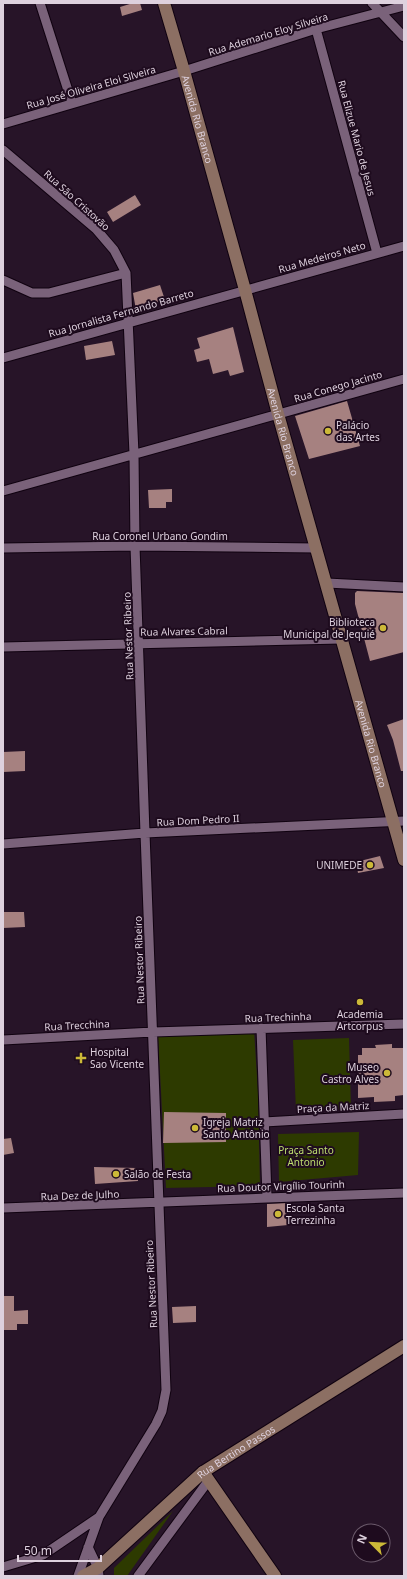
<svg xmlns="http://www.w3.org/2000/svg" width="407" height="1579" viewBox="0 0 407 1579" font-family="'Noto Sans',sans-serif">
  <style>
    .green { fill: #2d3a00 }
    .building { fill: #a68180 }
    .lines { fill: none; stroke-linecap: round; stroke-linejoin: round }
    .street-casing { stroke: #100210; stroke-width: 11 }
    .secondary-casing { stroke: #100210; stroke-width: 14 }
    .street { stroke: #7a627a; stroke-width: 9 }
    .secondary { stroke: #8c6f63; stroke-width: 12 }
    .poi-dot { fill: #ccb938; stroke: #1e0b1e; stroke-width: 1.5 }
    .labels { text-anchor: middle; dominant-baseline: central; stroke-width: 4; stroke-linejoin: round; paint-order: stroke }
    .street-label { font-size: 10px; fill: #ded1de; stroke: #1e0b1e }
    .poi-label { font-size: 10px; fill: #ded1de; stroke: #1e0b1e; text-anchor: start }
    .park-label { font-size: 10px; fill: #bede70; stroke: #1e0b1e }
  </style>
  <rect width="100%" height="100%" fill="#271428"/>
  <path class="green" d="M254,1030L258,1092L260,1186L166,1188L158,1034Z
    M349,1038L351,1109L296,1111L293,1040Z
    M359,1132L358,1175L279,1182L278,1134Z
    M173,1511L127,1576H114V1568Z"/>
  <path class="building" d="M133,3H140L142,10L122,16L120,7Z
    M135,195L141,205L113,222L107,212Z
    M160,285L165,300L136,310L133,293Z
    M233,327L244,372L230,376L228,370L213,374L209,359L197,362L194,350L200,348L197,338Z
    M112,341L115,355L86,360L84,346Z
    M347,401L360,446L309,459L295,416Z
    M172,489V502H166V508H149L148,490Z
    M357,591L404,593V652L370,661L355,604V593Z
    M404,719V771H401L393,740L387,725Z
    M25,751V771L3,772V752Z
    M380,856L384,868L358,873L356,862Z
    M3,912H24L25,927L3,928Z
    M392,1044V1048H404V1095L395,1096V1101L374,1102V1097L358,1098V1055H362V1048H376L375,1045Z
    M164,1112L226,1113V1142L163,1143Z
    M11,1138L14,1153L3,1155V1139Z
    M94,1167L137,1168L138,1181L95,1184Z
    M289,1203L288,1225L267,1227V1204Z
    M3,1296H14V1311L28,1310V1324H17V1330H3Z
    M196,1306V1322L173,1323L172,1307Z"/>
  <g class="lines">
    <defs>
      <path id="street" d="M40,3L72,103
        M372,3L404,37
        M316,29L377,253
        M3,124L184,71L316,29L404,6
        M3,150L96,229L114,250L126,273L134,454L135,546L145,833L166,1390L162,1411L156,1424L99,1517L78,1576
        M3,280L32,293H49L126,273
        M3,358L404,246
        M3,491L404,379
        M3,548L135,546L316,548
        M327,583L404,587
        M3,647L341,639
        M3,844L145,833L404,821
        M261,1028L267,1197
        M3,1040L153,1032L404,1024
        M264,1122L404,1114
        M3,1208C137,1204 270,1197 404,1193
        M88,1547L98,1568L99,1576
        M3,1567L43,1555L99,1517
        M138,1576L209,1480"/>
      <g id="secondary">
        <path id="s1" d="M164,3L184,71L245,290L278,414L404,860"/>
        <path d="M203,1472L275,1576"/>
        <path id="s2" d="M83,1576L98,1568L203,1472L404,1346"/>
      </g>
    </defs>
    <use href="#street" class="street-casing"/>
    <use href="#secondary" class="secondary-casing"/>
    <use href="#street" class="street"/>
    <use href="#secondary" class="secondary"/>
  </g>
  <g class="poi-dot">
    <circle cx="328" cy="431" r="4"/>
    <circle cx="383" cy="628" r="4"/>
    <circle cx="370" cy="865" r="4"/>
    <circle cx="360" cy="1002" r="4"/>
    <path d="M79 1052h4v4h4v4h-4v4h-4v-4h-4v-4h4z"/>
    <circle cx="387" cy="1073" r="4"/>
    <circle cx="195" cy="1128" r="4"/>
    <circle cx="116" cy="1174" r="4"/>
    <circle cx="278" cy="1214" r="4"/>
  </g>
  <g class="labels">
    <g class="street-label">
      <text transform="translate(268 34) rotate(-17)">Rua Ademario Eloy Silveira</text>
      <text transform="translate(91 87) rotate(-16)">Rua José Oliveira Eloi Silveira</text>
      <text stroke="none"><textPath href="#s1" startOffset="121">Avenida Rio Branco</textPath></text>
      <text transform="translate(357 138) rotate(75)">Rua Elizue Mario de Jesus</text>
      <text transform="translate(77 200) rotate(42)">Rua São Cristovão</text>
      <text transform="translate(322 257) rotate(-16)">Rua Medeiros Neto</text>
      <text transform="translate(121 313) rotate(-16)">Rua Jornalista Fernando Barreto</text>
      <text transform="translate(338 386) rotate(-16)">Rua Conego Jacinto</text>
      <text stroke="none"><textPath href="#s1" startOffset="445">Avenida Rio Branco</textPath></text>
      <text x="160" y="536">Rua Coronel Urbano Gondim</text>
      <text transform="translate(184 631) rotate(-1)">Rua Alvares Cabral</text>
      <text transform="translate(128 636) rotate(-92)">Rua Nestor Ribeiro</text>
      <text stroke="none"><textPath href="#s1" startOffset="769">Avenida Rio Branco</textPath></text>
      <text transform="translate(198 820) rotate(-3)">Rua Dom Pedro II</text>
      <text transform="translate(139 960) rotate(-92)">Rua Nestor Ribeiro</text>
      <text transform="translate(278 1017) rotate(-2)">Rua Trechinha</text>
      <text transform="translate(77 1025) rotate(-3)">Rua Trecchina</text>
      <text transform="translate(333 1107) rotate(-3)">Praça da Matriz</text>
      <text transform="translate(281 1186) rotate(-2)">Rua Doutor Virgílio Tourinh</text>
      <text transform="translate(80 1195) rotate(-2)">Rua Dez de Julho</text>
      <text transform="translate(151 1284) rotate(-93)">Rua Nestor Ribeiro</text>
      <text stroke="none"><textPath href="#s2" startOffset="198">Rua Bertino Passos</textPath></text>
    </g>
    <g class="poi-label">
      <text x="336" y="425">Palácio<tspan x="336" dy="12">das Artes</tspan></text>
      <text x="375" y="622" text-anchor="end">Biblioteca<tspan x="375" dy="12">Municipal de Jequié</tspan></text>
      <text x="362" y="865" text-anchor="end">UNIMEDE</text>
      <text x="360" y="1014" text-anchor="middle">Academia<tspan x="360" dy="12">Artcorpus</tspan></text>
      <text x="90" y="1052">Hospital<tspan x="90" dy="12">Sao Vicente</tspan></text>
      <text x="379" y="1067" text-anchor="end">Museo<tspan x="379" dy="12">Castro Alves</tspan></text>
      <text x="203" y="1122">Igreja Matriz<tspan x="203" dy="12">Santo Antônio</tspan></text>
      <text x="124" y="1174">Salão de Festa</text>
      <text x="286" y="1208">Escola Santa<tspan x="286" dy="12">Terrezinha</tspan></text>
    </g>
    <g class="park-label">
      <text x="306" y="1150">Praça Santo<tspan x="306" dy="12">Antonio</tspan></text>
    </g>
  </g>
  <rect width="407" height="1579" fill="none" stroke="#ded1de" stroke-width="8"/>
  <g transform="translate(371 1543) rotate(294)"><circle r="19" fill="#1e0b1e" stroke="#6b5a6b"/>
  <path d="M0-3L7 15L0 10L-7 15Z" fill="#ccb938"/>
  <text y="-6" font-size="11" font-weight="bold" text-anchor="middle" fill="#ded1de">N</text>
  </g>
  <path d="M18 1555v6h83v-6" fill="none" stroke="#ded1de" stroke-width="2"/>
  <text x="24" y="1555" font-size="12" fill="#ded1de" stroke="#1e0b1e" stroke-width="3" paint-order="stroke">50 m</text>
</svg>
